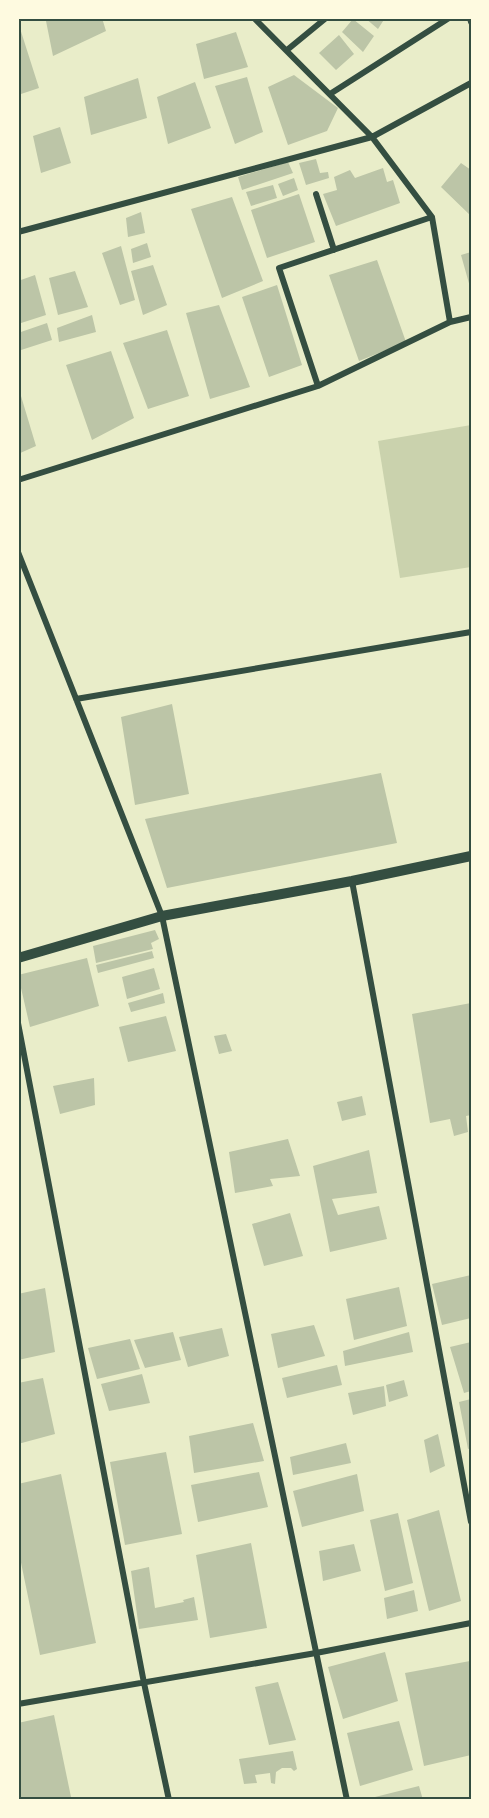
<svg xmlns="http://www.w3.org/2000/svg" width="489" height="1818" viewBox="0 0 489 1818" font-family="Signika,sans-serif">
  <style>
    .green { fill: #cad2ad }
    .building { fill: #bcc5a7 }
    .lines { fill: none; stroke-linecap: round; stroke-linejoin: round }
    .minor { stroke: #344e41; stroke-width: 6 }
    .tertiary { stroke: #344e41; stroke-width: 10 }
    .neatline { fill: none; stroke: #344e41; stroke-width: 2 }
  </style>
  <rect width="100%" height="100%" fill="#e9edc9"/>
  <path class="green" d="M471,425V567L400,578L378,441Z"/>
  <path class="building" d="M54,18H102L106,31L53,56L46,21Z
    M365,18H385L378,29Z
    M353,19L374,36L363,52L342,32Z
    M18,22L39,88L18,95Z
    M236,32L248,67L204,79L196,44Z
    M339,35L354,54L336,70L319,53Z
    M294,75L338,108L327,131L288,145L268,87Z
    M247,77L263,132L235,144L215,86Z
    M138,78L147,118L91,135L84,97Z
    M195,82L211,128L168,144L157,97Z
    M60,127L71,163L41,173L33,136Z
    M316,159L320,173L328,172L329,178L306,185L299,163Z
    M288,162L293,173L242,190L238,177Z
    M461,163L471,170V216L441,187Z
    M383,168L387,182L393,180L400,203L336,226L323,194L337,190L334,177L350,170L355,178Z
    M294,178L298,190L283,196L278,184Z
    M273,185L277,198L251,206L246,192Z
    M299,194L315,242L267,258L251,210Z
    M232,197L263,281L222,298L191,209Z
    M141,212L145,233L128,237L126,218Z
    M147,243L151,257L133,263L131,249Z
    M121,246L135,300L120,305L102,253Z
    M471,252V287H470L461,255Z
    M377,260L406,342L359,361L329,275Z
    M153,265L167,305L143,315L131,271Z
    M75,271L88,307L58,315L49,278Z
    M35,275L46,315L18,324V281Z
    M277,285L302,365L269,377L242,297Z
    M219,305L250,387L210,399L186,313Z
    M92,315L96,332L59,342L57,328Z
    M47,323L52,340L18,351V333Z
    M167,330L189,396L148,409L123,343Z
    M111,351L134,418L92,440L66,365Z
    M18,386L36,446L18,454Z
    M172,704L189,794L135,805L121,717Z
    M381,773L397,843L167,888L145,819Z
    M155,930L159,939L151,943L153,949L96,963L93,946Z
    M152,951L154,958L98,973L96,965Z
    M87,958L99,1006L30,1027L18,975Z
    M154,968L160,989L127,999L122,977Z
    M163,993L165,1003L131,1012L128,1003Z
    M471,1003V1115L466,1116L468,1132L454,1136L450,1119L430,1123L412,1014Z
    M166,1016L176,1051L128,1062L119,1027Z
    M226,1034L232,1051L219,1054L214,1036Z
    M94,1078L95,1105L60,1114L53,1086Z
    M362,1096L366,1115L342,1121L337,1102Z
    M288,1139L300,1176L270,1179L273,1186L235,1193L229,1152Z
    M369,1150L377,1193L332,1199L338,1215L379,1206L387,1239L330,1252L313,1166Z
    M290,1213L303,1256L264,1266L252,1224Z
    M471,1275V1318L442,1325L432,1284Z
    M399,1287L407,1326L354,1340L346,1299Z
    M45,1288L55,1352L18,1360V1294Z
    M314,1325L325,1356L278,1368L271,1334Z
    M222,1328L229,1356L188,1367L179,1337Z
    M173,1332L181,1360L145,1368L134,1340Z
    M409,1332L413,1352L345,1366L343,1351Z
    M130,1339L140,1369L97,1379L88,1348Z
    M471,1342V1391L464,1393L450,1347Z
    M337,1365L342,1385L287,1398L282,1378Z
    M142,1374L150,1403L109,1411L101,1384Z
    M43,1378L55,1434L18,1444V1383Z
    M404,1380L408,1396L389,1402L386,1385Z
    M384,1386L386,1406L353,1415L348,1393Z
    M471,1399V1448L468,1449L459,1402Z
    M253,1423L264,1461L194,1473L189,1436Z
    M438,1434L445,1466L430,1473L424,1440Z
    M346,1443L351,1463L293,1475L290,1457Z
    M166,1452L182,1534L125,1545L110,1462Z
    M259,1472L268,1507L198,1522L191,1485Z
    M61,1474L96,1643L40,1655L18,1548V1484Z
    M357,1474L364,1511L302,1527L293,1491Z
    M439,1510L461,1601L429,1611L407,1520Z
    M398,1513L413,1583L385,1591L370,1520Z
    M251,1543L267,1628L210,1638L196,1555Z
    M354,1544L361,1571L323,1581L319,1551Z
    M149,1567L155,1608L184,1602L183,1600L194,1597L198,1620L139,1629L131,1571Z
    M414,1590L418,1611L387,1619L384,1598Z
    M385,1652L398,1701L343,1719L328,1667Z
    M470,1661L471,1755L424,1766L405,1673Z
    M278,1682L296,1740L269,1745L255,1687Z
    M54,1715L71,1797L59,1800H18V1723Z
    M399,1721L413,1770L360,1786L347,1733Z
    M293,1751L297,1769L294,1771L291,1768H282L276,1772L275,1784L271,1783L270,1773L255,1775L257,1783L244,1784L239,1759Z
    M419,1786L423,1800H367V1799Z"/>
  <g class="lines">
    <path class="minor" d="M470,18L471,22
      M287,50L326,18
      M330,94L449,18
      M316,194L334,250
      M18,232L372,137L254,18
      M450,322L432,217L372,137L471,83
      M318,386L279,268L432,217
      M18,480L318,386L450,322L471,317
      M18,552L162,916L347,1800
      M76,699L471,632
      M352,881L471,1522
      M18,1023L144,1683L169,1800
      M18,1704L316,1653L471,1623"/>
    <path class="tertiary" d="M18,958L162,916L352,881L471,856"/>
  </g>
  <rect width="489" height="1818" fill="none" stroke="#fefae0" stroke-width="39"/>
  <rect x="20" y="20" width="450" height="1778" class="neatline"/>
</svg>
